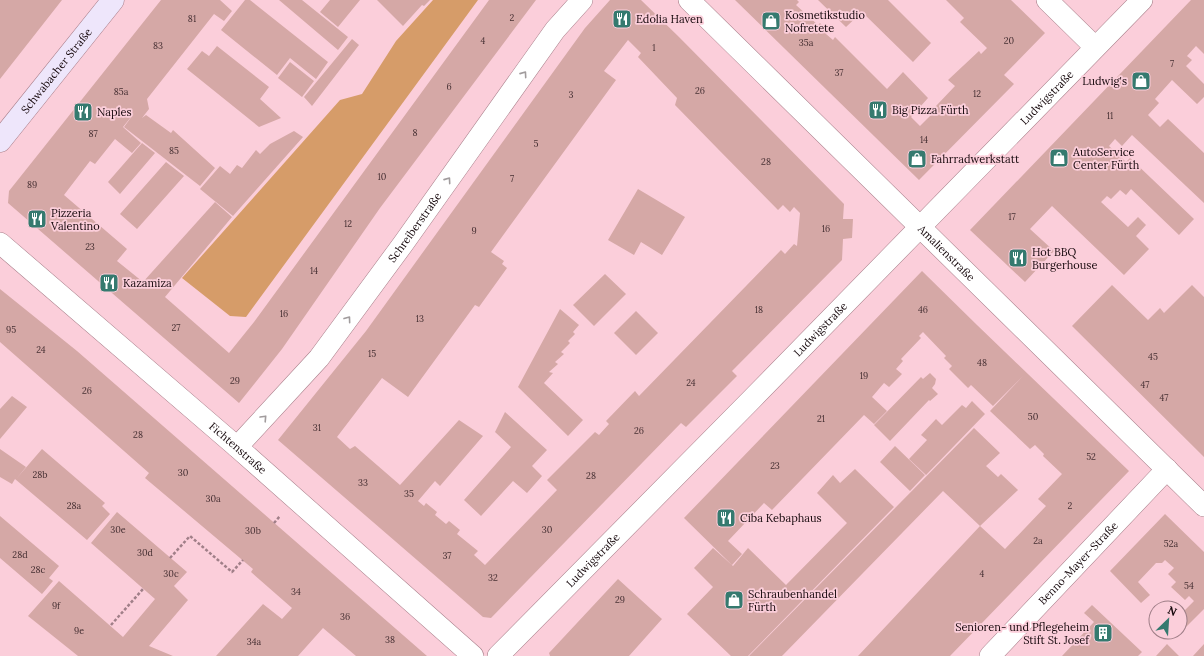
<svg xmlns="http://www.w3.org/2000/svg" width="1204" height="656" viewBox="0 0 1204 656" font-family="Lora,serif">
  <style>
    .green { fill: #d69c69 }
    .building { fill: #d5a8a6; fill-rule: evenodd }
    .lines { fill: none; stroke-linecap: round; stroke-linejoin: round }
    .street-casing { stroke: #a87f8a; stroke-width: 22 }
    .secondary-casing { stroke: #a87f8a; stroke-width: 23 }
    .path { stroke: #a07f88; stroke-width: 2.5; stroke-dasharray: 3 2; stroke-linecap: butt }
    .street { stroke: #fff; stroke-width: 21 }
    .secondary { stroke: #eee6fb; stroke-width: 22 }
    .oneway { stroke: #a19c9d }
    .labels { text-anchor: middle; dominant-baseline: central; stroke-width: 3.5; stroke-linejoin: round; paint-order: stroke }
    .number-label { font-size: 9px; fill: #452f32 }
    .poi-label { font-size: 11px; fill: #15070b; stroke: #fbceda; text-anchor: start }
    .street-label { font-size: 11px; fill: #15070b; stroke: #fbceda }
  </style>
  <rect width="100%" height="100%" fill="#fbceda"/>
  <path class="green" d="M433,0H478L246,317L230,316L182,278L340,100L362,94L396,41Z"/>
  <path class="building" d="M0,0H62L0,79Z
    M161,0H220L232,11L224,21L214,14L147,99L149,109L142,118L146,115L171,133L173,130L215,168L200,186L124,127L135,112L123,127L141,143L132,153L115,139L95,164L90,161L64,195L127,249L117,261L143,282L215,202L232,217L165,297L229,353L254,322L489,0H536L380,208L282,349L239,403L8,203L9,191Z
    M245,0H250L328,62L316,79L290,58L277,75L221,30Z
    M279,0H302L348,37L338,50Z
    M330,0H360L338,27L320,12Z
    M377,0H430L424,6L422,5L403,26Z
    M610,0H641L679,37L844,204L843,219H853L852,238L843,239L842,260L732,371L737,376L686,427L681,423L491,618L483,617L278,440L366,331L585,28ZM628,40L641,53L638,57L677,98L675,105L717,148L778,210L783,205L790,212L794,207L800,213L797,246L794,244L785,254L781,250L639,396L635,391L606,421L609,424L599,435L595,432L547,480L557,490L485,565L474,555L478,551L457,534L460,530L449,521L446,524L435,515L437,512L426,503L424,506L418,501L435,481L440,486L483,436L459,420L400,485L355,446L350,449L337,437L382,378L408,397L475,305L479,307L507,268L502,264L504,261L491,252L616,80L604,71Z
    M735,0H797L799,2L796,5L818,25L820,23L828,31L826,34L833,40L835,37L887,89L903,72L928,98L911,117L920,126L938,108L936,106L955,86L948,80L979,51L981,54L987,48L960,22L964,18L946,0H1011L1045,33L1004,75L1014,84L919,180Z
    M818,0H888L931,43L913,62L862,12L846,27Z
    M1191,0H1204V54L1196,46L1187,56L1192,60L1186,66L1204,84V97L1197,104L1172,80L1155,99L1159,103L1148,115L1160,127L1168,119L1204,153V203L1132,135L1122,146L1115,139L1109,146L1126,162L1130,158L1194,219L1179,235L1131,189L1126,195L1120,190L1111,199L1107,196L1101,202L1128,227L1138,217L1146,225L1136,236L1149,249L1124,275L1052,206L1030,229L1054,251L1025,282L970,230Z
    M352,39L359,45L312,106L304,97Z
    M217,46L269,87L260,99L281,118L259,127L187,69L202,51L209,56Z
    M290,62L314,81L302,97L278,78Z
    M294,131L303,137L233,216L200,189L220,166L230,174L237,165L242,168L256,150L260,154L270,144Z
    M142,143L155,153L120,194L108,182Z
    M166,162L184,176L137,229L120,214Z
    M638,189L685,217L662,255L641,242L634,255L608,240Z
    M922,271L977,325L946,356L923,332L919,336L921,338L901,359L903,361L896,369L902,374L889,387L884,383L872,397L887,411L874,424L864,415L772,510L764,503L728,541L742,554L732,565L684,518Z
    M605,274L626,294L594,326L573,305Z
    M1112,285L1148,320L1160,308L1164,313L1192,285L1204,297V457L1072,326Z
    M0,289L77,351L427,656H356L323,628L298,656H216L263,604L282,619L292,608L251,572L253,569L145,478L149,473L0,342Z
    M560,309L579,325L573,332L575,334L568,341L570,343L561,352L564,354L555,362L558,364L549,372L553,373L544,383L583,420L568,436L518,387Z
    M636,311L658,333L636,355L614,333Z
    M977,325L1129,471L950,656H858L980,526L943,491L782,656H749L974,428L1000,453L986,466L998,477L1001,474L1018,490L980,526L1005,549L1046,506L1038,499L1062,474L1043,456L1044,454L1035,445L1030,449L990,411L1023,376L993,406L971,385L968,388L949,369L952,366L944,358Z
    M930,373L936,379L935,384L932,388L938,394L930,401L929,400L890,441L874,425L921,377L923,379Z
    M12,396L27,407L0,439V409Z
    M972,401L985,414L926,475L909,459L927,440L921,435L936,419L942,425L962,405L966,408Z
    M505,412L547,450L532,466L542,476L527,493L513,481L481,516L464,500L511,447L495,432Z
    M895,446L925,475L910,491L880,462Z
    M0,449L26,467L17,478L42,449L105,503L102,506L110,514L87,540L15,479L12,484L0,477Z
    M855,469L894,507L748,656H731L687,614L713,587L694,568L713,548L733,566L748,548L786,585L847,523L817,493L833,475L840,483Z
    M117,512L187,572L174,586L188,600L149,646L173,656H78L28,616L59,581L123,637L155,599L91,543Z
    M1165,514L1204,552V609L1184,629L1180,624V615L1194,601L1189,596L1185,600L1171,587L1176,582L1168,574L1174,568L1165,560L1162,563H1156L1138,582L1150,595L1141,603L1110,571Z
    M0,516L59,566L49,578L53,581L42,594L0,558Z
    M618,579L662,619L629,656H550L549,653Z
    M1092,605L1142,652L1138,656H1062L1094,622L1084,613Z
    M1167,644L1179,656H1156Z
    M1204,644V656H1193Z"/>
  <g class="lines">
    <defs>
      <g id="street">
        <path id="s1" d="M689,0L1204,506"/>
        <path d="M1047,0L1095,47"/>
        <path id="s2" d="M0,243L237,447L473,656"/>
        <path id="s3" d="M237,447L319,358L403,244L555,30L582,0"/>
        <path id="s4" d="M498,656L752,399L1142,0"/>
        <path id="s5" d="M990,656L1167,469"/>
      </g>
      <g id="secondary">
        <path id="s6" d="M0,141L113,0"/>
      </g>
    </defs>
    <use href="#street" class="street-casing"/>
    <use href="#secondary" class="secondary-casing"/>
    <path class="path" d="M274,523L280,516
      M170,558L190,536L232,572L243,560
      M111,625L143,589"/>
    <use href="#street" class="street"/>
    <use href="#secondary" class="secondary"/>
  </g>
  <defs><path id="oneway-chevron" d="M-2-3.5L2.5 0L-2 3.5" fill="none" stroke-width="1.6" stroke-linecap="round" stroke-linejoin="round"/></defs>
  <g class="oneway">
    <use href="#oneway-chevron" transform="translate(524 74) rotate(-55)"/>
    <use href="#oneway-chevron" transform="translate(448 180) rotate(-55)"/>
    <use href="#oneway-chevron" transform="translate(348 319) rotate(-54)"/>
    <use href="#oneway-chevron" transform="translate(264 418) rotate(-47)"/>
  </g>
  <defs>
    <symbol id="restaurant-square" viewBox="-11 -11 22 22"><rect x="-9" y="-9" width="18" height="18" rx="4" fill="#357a6f" stroke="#fbceda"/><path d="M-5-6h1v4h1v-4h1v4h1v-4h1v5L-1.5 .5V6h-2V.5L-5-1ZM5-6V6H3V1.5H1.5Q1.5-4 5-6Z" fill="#fff"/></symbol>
    <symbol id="shop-square" viewBox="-11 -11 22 22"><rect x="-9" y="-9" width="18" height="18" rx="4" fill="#357a6f" stroke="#fbceda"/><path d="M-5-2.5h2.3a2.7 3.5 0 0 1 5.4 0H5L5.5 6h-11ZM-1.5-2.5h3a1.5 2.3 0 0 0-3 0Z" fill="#fff"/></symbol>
    <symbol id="building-square" viewBox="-11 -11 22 22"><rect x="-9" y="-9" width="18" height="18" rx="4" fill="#357a6f" stroke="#fbceda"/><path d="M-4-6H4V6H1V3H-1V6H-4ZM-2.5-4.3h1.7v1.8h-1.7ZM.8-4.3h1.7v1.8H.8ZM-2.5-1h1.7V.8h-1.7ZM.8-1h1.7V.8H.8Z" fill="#fff"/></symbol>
  </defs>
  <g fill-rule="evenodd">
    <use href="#restaurant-square" x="611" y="8" width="22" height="22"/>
    <use href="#shop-square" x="760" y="10" width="22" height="22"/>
    <use href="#shop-square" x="1130" y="70" width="22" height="22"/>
    <use href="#restaurant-square" x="867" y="99" width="22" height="22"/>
    <use href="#restaurant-square" x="72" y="101" width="22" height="22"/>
    <use href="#shop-square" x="1048" y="147" width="22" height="22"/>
    <use href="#shop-square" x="906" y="148" width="22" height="22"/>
    <use href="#restaurant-square" x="26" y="208" width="22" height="22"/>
    <use href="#restaurant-square" x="1007" y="247" width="22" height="22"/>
    <use href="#restaurant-square" x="98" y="272" width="22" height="22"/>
    <use href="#restaurant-square" x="715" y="507" width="22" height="22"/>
    <use href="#shop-square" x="723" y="589" width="22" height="22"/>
    <use href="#building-square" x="1092" y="622" width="22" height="22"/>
  </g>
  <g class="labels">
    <g class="number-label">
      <text x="512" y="17">2</text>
      <text x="192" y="18">81</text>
      <text x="483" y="40">4</text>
      <text x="1009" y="40">20</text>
      <text x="806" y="42">35a</text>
      <text x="158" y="45">83</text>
      <text x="654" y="47">1</text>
      <text x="1172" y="63">7</text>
      <text x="839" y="72">37</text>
      <text x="449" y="86">6</text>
      <text x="700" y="90">26</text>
      <text x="121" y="91">85a</text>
      <text x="977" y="93">12</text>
      <text x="571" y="94">3</text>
      <text x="1110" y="115">11</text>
      <text x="415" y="132">8</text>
      <text x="93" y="133">87</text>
      <text x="924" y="139">14</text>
      <text x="536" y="143">5</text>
      <text x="174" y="150">85</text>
      <text x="766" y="161">28</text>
      <text x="382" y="176">10</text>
      <text x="512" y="178">7</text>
      <text x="32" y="184">89</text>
      <text x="1012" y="216">17</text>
      <text x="348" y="223">12</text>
      <text x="826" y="228">16</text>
      <text x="474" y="230">9</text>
      <text x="90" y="246">23</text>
      <text x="314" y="270">14</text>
      <text x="759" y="309">18</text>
      <text x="923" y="309">46</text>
      <text x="284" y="313">16</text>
      <text x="420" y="318">13</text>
      <text x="176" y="327">27</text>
      <text x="11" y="329">95</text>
      <text x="41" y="349">24</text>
      <text x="372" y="353">15</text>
      <text x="1153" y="356">45</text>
      <text x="982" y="362">48</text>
      <text x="864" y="375">19</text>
      <text x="235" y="380">29</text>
      <text x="691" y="382">24</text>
      <text x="1145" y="384">47</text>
      <text x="87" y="390">26</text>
      <text x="1164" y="397">47</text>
      <text x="1033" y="416">50</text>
      <text x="821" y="418">21</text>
      <text x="317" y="427">31</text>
      <text x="639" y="430">26</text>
      <text x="138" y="434">28</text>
      <text x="1091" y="456">52</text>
      <text x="775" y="465">23</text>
      <text x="183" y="472">30</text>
      <text x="40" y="474">28b</text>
      <text x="591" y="475">28</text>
      <text x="363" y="482">33</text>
      <text x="409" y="493">35</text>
      <text x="213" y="498">30a</text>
      <text x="74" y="505">28a</text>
      <text x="1070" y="505">2</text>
      <text x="118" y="529">30e</text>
      <text x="547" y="529">30</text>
      <text x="253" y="530">30b</text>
      <text x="1038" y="540">2a</text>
      <text x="1171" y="543">52a</text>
      <text x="145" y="552">30d</text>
      <text x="20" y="554">28d</text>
      <text x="447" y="555">37</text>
      <text x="38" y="569">28c</text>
      <text x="171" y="573">30c</text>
      <text x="982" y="573">4</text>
      <text x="493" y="577">32</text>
      <text x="1189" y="585">54</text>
      <text x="296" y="591">34</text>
      <text x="620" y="599">29</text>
      <text x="56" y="605">9f</text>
      <text x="345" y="616">36</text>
      <text x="79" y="630">9e</text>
      <text x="390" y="639">38</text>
      <text x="254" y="641">34a</text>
    </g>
    <g class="poi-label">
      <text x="785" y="15">Kosmetikstudio<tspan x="785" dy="13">Nofretete</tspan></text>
      <text x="636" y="19">Edolia Haven</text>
      <text x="1127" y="81" text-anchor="end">Ludwig's</text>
      <text x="892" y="110">Big Pizza Fürth</text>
      <text x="97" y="112">Naples</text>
      <text x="1073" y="152">AutoService<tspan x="1073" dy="13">Center Fürth</tspan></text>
      <text x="931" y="159">Fahrradwerkstatt</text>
      <text x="51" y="213">Pizzeria<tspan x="51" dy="13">Valentino</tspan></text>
      <text x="1032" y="252">Hot BBQ<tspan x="1032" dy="13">Burgerhouse</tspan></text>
      <text x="123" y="283">Kazamiza</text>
      <text x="740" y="518">Ciba Kebaphaus</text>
      <text x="748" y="594">Schraubenhandel<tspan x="748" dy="13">Fürth</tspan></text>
      <text x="1089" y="627" text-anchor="end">Senioren- und Pflegeheim<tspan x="1089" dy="13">Stift St. Josef</tspan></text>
    </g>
    <g class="street-label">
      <text stroke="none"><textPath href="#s6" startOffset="90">Schwabacher Straße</textPath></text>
      <text stroke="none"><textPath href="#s4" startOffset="783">Ludwigstraße</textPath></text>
      <text stroke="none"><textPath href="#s3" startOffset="283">Schreiberstraße</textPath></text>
      <text stroke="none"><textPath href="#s1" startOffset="361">Amalienstraße</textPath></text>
      <text stroke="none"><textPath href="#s4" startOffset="459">Ludwigstraße</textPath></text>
      <text stroke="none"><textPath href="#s2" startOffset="314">Fichtenstraße</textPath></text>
      <text stroke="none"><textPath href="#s4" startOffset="135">Ludwigstraße</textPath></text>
      <text stroke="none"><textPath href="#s5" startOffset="128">Benno-Mayer-Straße</textPath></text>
    </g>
  </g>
  <g transform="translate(1168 620) rotate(25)"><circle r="19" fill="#fbceda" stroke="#9f7e87"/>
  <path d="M0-3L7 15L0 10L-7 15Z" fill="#357a6f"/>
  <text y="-6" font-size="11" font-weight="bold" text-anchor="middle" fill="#15070b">N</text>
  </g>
</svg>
